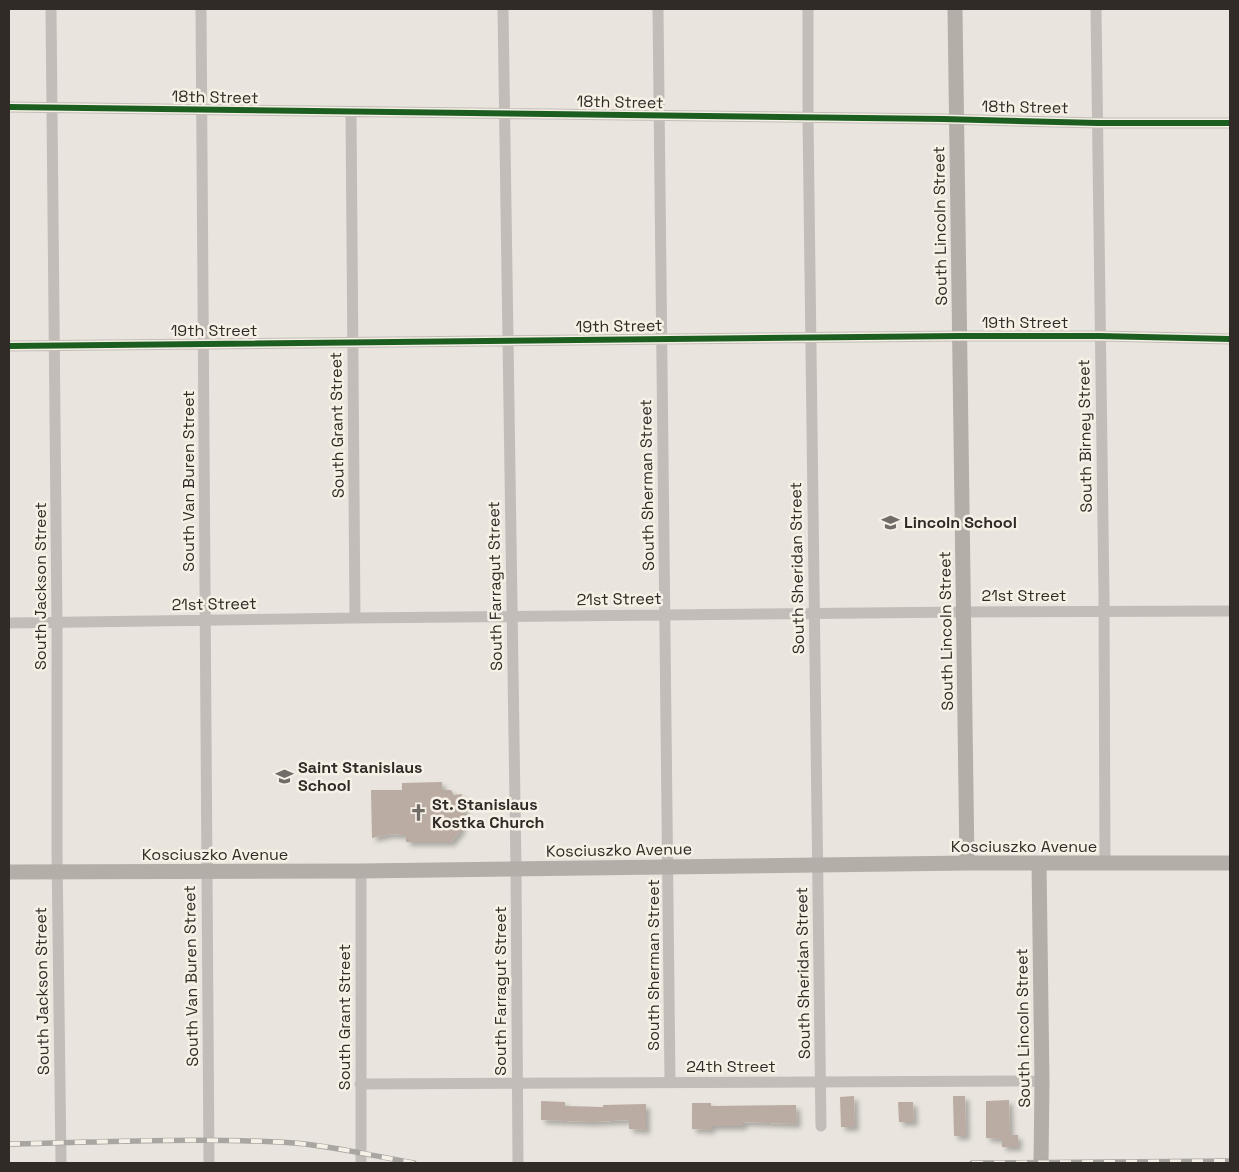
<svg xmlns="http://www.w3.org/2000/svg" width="1239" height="1172" viewBox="0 0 1239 1172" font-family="'Space Grotesk',sans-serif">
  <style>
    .building { fill: #baaca2; filter: url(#shadow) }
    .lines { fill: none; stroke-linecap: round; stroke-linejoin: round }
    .street { stroke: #c2bdb8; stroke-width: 11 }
    .secondary { stroke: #b3aea8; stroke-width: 15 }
    .rail-casing { stroke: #a9a6a2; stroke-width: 5.5 }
    .rail { stroke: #f6f0e6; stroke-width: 4; stroke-dasharray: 11; stroke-linecap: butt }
    .cycleway-casing { stroke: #f6f0e6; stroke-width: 9 }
    .cycleway { stroke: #1b5e20; stroke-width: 6 }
    .labels { text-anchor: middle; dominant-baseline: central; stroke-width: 5; stroke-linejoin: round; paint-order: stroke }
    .street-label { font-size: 16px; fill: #312b27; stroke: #f6f0e6 }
    .poi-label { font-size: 16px; font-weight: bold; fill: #312b27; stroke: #f6f0e6; text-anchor: start }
  </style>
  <defs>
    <filter id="shadow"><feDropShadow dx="4" dy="4" stdDeviation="2.5" flood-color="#0004"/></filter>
  </defs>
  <rect width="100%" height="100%" fill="#e9e5de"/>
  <path class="building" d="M442,782V790H451L454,795L462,794L460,802L465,810V816L460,831L451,842H406V835L390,834L372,838L371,790H402V783Z
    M854,1096L855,1127H841L840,1097Z
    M953,1096H965L966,1136H954Z
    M1009,1100L1010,1135H1018V1147H1002V1139L986,1138V1101Z
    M541,1101L565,1102V1106L603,1107V1105L646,1104V1130L629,1129V1120L592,1122L541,1120Z
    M898,1102H913L914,1122H899Z
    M692,1103H711V1106L796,1105L797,1124L743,1122V1126H711V1130L692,1129Z"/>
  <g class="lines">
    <path class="street" d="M51,9L57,623V853L61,1163
      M201,9L209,1163
      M503,9L516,869L518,1163
      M658,9L670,1081
      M808,9V118L821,1126
      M1096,9L1104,598L1105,863
      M9,107L943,119L1098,123H1230
      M351,113L355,618
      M9,346L959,336H1100L1230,339
      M9,623L355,618L963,612L1230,611
      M361,871V1163
      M360,1084L1030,1081L1042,1082"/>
    <path class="secondary" d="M955,9L967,863
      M1039,863L1042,1082L1041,1163
      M9,872L361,871L967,863H1230"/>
    <defs>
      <path id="rail" d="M9,1144C98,1142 189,1138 279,1142C324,1144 369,1155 414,1163
        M972,1163L1230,1161"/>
    </defs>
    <use href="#rail" class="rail-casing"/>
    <use href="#rail" class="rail"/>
    <defs>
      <path id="cycleway" d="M9,107L943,119L1098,123H1230
        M9,346L959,336H1100L1230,339"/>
    </defs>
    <use href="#cycleway" class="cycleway-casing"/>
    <use href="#cycleway" class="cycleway"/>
  </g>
  <defs>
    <symbol id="school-bare" viewBox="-9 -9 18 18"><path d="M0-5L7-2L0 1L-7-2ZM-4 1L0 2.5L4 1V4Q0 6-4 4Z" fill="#716c67" stroke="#f6f0e6" stroke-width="2.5" paint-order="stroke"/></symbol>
    <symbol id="church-bare" viewBox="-9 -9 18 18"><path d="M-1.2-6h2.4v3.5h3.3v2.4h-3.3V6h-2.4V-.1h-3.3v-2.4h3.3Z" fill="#716c67" stroke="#f6f0e6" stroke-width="2.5" paint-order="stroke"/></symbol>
  </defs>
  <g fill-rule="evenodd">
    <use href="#school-bare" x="878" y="510" width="25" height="25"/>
    <use href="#school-bare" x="272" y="764" width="25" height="25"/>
    <use href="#church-bare" x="406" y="800" width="25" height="25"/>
  </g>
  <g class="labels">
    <g class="street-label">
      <text transform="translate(215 97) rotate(1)">18th Street</text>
      <text transform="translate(620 102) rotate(1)">18th Street</text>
      <text transform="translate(1025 107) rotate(1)">18th Street</text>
      <text transform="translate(940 226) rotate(-91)">South Lincoln Street</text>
      <text x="1025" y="322">19th Street</text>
      <text transform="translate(619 326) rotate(-1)">19th Street</text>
      <text x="214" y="330">19th Street</text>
      <text transform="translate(337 425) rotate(-91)">South Grant Street</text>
      <text transform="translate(1085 436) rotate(-91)">South Birney Street</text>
      <text transform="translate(188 481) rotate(-90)">South Van Buren Street</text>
      <text transform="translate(647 485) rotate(-91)">South Sherman Street</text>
      <text transform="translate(797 568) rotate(-91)">South Sheridan Street</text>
      <text transform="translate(40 586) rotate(-90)">South Jackson Street</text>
      <text transform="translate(495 586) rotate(-91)">South Farragut Street</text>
      <text x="1024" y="595">21st Street</text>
      <text transform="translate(619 599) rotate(-1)">21st Street</text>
      <text transform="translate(214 604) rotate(-1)">21st Street</text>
      <text transform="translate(946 631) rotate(-91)">South Lincoln Street</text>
      <text x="1024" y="846">Kosciuszko Avenue</text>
      <text transform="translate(619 850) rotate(-1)">Kosciuszko Avenue</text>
      <text x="215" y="854">Kosciuszko Avenue</text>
      <text transform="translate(653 965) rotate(-90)">South Sherman Street</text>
      <text transform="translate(803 973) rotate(-91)">South Sheridan Street</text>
      <text transform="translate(191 976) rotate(-91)">South Van Buren Street</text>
      <text transform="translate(42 991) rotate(-91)">South Jackson Street</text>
      <text transform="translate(500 991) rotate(-90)">South Farragut Street</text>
      <text transform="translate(344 1017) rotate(-90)">South Grant Street</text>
      <text transform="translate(1023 1028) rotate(-91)">South Lincoln Street</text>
      <text x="731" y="1066">24th Street</text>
    </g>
    <g class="poi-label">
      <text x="904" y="522">Lincoln School</text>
      <text x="298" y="767">Saint Stanislaus<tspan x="298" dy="18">School</tspan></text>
      <text x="432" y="804">St. Stanislaus<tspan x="432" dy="18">Kostka Church</tspan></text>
    </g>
  </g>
  <rect width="1239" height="1172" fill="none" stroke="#312b27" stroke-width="20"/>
</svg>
